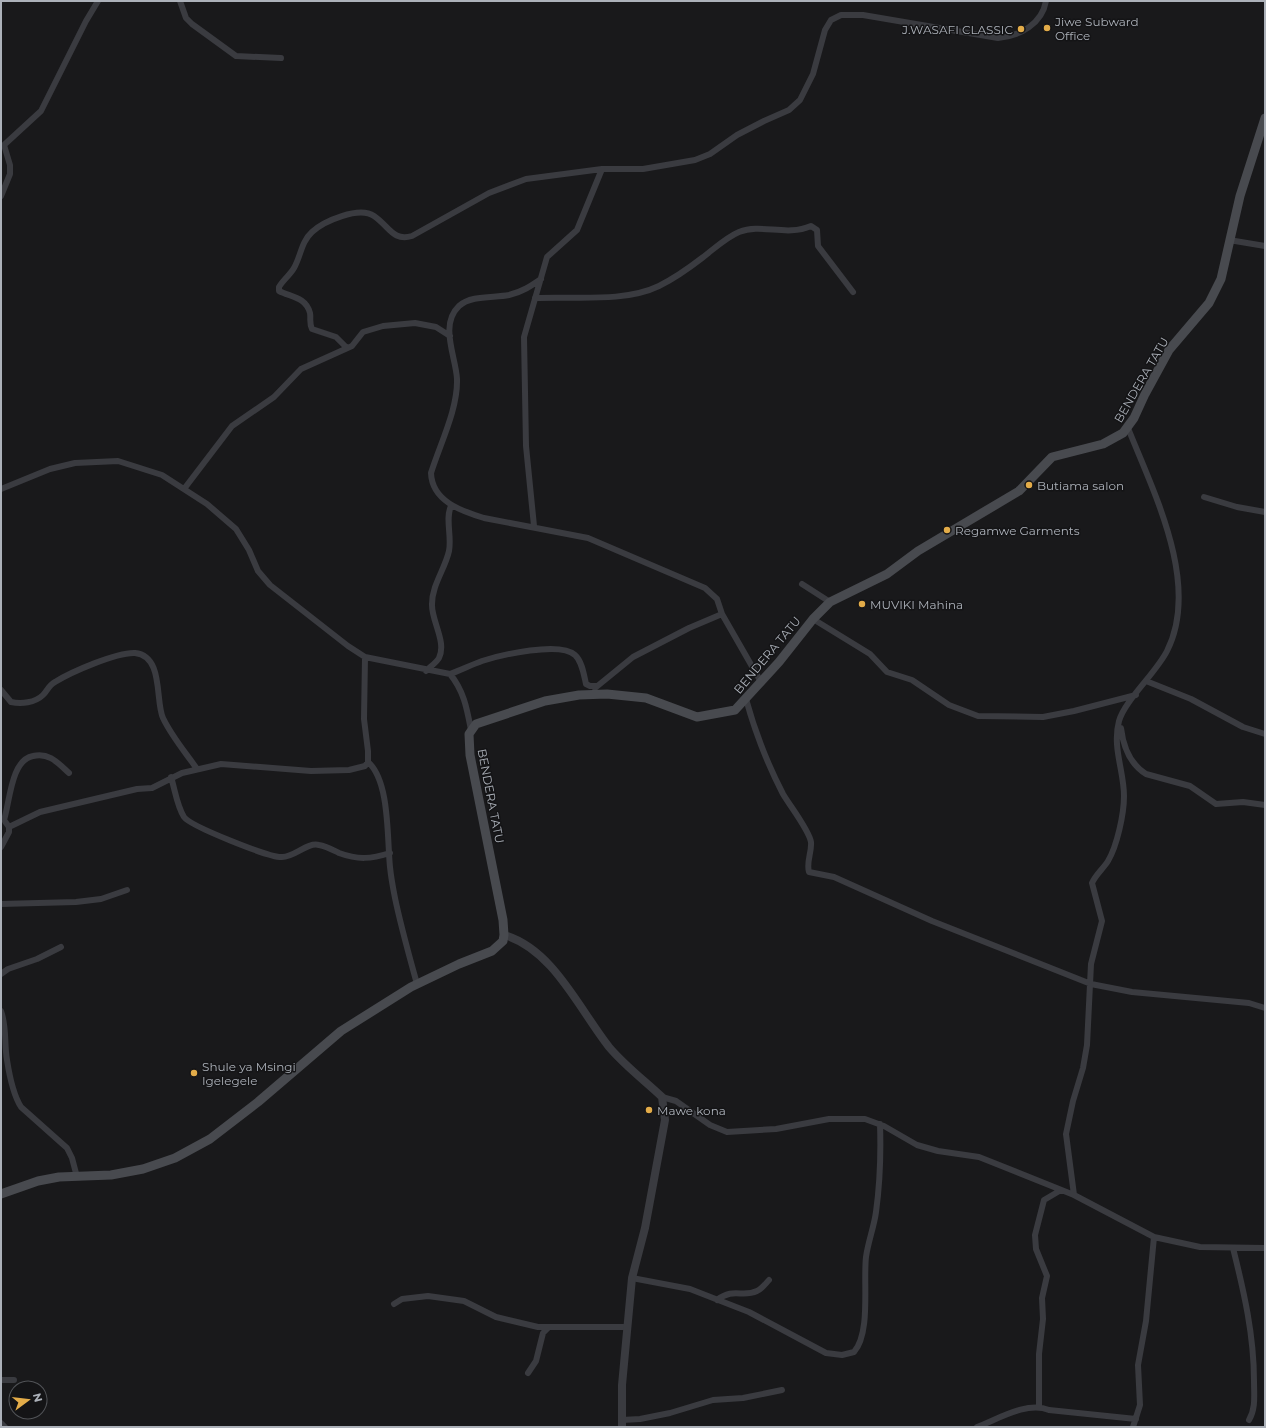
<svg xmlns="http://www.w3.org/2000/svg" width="1266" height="1428" viewBox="0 0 1266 1428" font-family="Montserrat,sans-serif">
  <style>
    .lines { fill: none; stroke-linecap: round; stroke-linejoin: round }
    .minor { stroke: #3a3b40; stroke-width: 6 }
    .tertiary { stroke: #3a3b40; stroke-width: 8 }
    .secondary { stroke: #484a4f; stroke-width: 9 }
    .poi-dot { fill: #e3ac49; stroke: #141416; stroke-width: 1.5 }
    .labels { text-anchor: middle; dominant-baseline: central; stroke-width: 3; stroke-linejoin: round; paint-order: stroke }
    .poi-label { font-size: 12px; fill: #acb1b9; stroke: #141416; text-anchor: start }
    .street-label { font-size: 12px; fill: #acb1b9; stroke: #141416 }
  </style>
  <rect width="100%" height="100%" fill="#19191b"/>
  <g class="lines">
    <path class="minor" d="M180,1L186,18L192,24L236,56L281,58
      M1,196L10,174V165L4,145L41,111L86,21L98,1
      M1229,240L1265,246
      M541,279C531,286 522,292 509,295C494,298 471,295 459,306C439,325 456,357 457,379C458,409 440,444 431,473C432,501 461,511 484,518L588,538L705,588L717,599L722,614L761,682
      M535,298C573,296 624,303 659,286C673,279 689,268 702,258C714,249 725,238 739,232C762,223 786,237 811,226L817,230L818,246L853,292
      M347,348L336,337L312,329C309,323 311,318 310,313C306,297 291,297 279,291V287C283,280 290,275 294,268C301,256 301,242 312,232C324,221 359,206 374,216C389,226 393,242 412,236L489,193L526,179L602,169H643L695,160L710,154L737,135L764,121L789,110L800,100L813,74L825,30L831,20L841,15H863L998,38C1020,36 1042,24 1046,1
      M1,489L50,469L75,463L118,461L162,475L207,504L236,529L249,550L258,571L270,585L348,646L365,657L450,674C464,691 467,709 471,730
      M184,489L232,426L274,397L301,369L352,346L363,332L383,326L415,323L436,327L450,336
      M1204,497L1237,507L1265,512
      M534,526L526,446L524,337L547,257L577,230L602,169
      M802,584L830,602
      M813,619L870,654L887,672L912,680L949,705L978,716L1043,717L1074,711L1136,695
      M426,671C430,667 437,662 439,658C447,642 431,620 432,604C432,585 445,569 449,551C452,536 445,519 451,506
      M450,674C461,670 471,665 482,661C501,655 560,641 575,655C582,661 584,675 586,684L590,686H596
      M1146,681L1191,699L1243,727L1265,734
      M595,688L633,657L689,628L722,614
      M1,690L11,702C21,704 35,703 43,695C47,691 49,685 55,682C71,672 117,652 135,653C164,656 155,701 163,718C172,737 186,753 197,769
      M746,699C755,732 767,763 783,794C790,806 809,830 811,842C812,852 806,862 809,872L834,877L932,921L1091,984L1132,992L1249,1003L1265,1008
      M1121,728C1123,745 1130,764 1146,774L1190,786L1216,804L1243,802L1265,805
      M368,762C390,781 387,839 390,867C391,877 393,888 395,898C401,927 409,955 417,984
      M171,777C175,790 177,806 184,817C190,826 270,858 282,857C295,857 307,842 319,845C326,846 333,850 339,853C358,860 371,859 390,853
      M1,819L4,820L9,827V832L1,847
      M4,820C10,801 11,760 33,756C49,752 58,763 69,773
      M9,827L40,812L137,789L152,788L182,773L221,764L311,771L349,770L365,766L368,762V751L364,719L365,657
      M1,904L76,902L101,899L127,890
      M1,974L8,969L37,959L61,947
      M1,1011C7,1028 4,1043 7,1060C9,1073 14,1096 21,1107L67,1148L72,1158L77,1177
      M662,1097L676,1101L710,1125L727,1132L776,1129L829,1119H865L884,1126L917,1145L938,1151L979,1157L1074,1195L1154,1237L1200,1247L1265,1248
      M1074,1195L1066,1134L1073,1101L1083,1068L1087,1045L1091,964L1102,921L1092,883C1096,874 1103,869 1108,861C1117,846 1124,814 1124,796C1124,771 1112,747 1119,721C1125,700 1156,673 1167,651C1201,584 1153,491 1128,428
      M1233,1248C1244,1292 1254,1335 1254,1381C1254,1395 1256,1408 1249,1420
      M632,1278L690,1289L731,1305L749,1312L826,1353L842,1355L854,1352C871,1333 863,1282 866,1257C868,1242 874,1227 876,1212C880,1183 881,1153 880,1124
      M717,1300C734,1287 742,1298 757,1291C762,1289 766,1283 769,1280
      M394,1304L402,1299L428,1296L464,1301L496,1317L538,1327H627
      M528,1373L536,1361L543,1333L548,1328
      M1,1380H14
      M1039,1406V1354L1043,1319L1042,1298L1047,1276L1036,1249L1035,1235L1044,1200L1061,1190
      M622,1420L640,1419L670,1413L713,1400L743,1398L782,1390
      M1,1423L5,1427
      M977,1427C998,1419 1027,1401 1049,1410L1136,1419
      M1133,1427L1140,1405L1138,1365L1146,1321L1154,1237"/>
    <path class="tertiary" d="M504,935C553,949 579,1009 609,1047C625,1066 644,1080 662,1097L665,1120L645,1228L632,1278L622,1385V1427"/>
    <path class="secondary" d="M1,1194L38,1181L59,1177L111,1175L143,1169L175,1158L210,1139L258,1102L341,1031L411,987L459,964L492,951L503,941L504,935L503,920L470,755L469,734L476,724L545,701L579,695L607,694L646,698L697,717L735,710L779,662L813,619L830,602L887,574L918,551L1019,491L1052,457L1103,444L1123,433L1134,418L1145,394L1169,350L1209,303L1221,279L1240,196L1265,118"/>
  </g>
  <g class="poi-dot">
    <circle cx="1047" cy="28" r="4"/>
    <circle cx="1021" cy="29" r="4"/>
    <circle cx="1029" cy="485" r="4"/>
    <circle cx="947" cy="530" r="4"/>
    <circle cx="862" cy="604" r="4"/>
    <circle cx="194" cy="1073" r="4"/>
    <circle cx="649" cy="1110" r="4"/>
  </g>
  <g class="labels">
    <g class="poi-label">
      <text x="1055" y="21">Jiwe Subward<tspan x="1055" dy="14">Office</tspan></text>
      <text x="1013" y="29" text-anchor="end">J.WASAFI CLASSIC</text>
      <text x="1037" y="485">Butiama salon</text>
      <text x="955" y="530">Regamwe Garments</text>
      <text x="870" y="604">MUVIKI Mahina</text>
      <text x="202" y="1066">Shule ya Msingi<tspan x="202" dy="14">Igelegele</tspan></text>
      <text x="657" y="1110">Mawe kona</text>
    </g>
    <g class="street-label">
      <text transform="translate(1141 380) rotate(-60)">BENDERA TATU</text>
      <text transform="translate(767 655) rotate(-50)">BENDERA TATU</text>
      <text transform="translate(491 796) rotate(79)">BENDERA TATU</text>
    </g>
  </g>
  <rect width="1266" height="1428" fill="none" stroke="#acb1b9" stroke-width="4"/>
  <g transform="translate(28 1400) rotate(75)"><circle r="19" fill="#141416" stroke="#515357"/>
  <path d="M0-3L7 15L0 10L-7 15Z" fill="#e3ac49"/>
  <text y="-6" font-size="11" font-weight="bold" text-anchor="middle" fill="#acb1b9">N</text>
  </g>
</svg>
